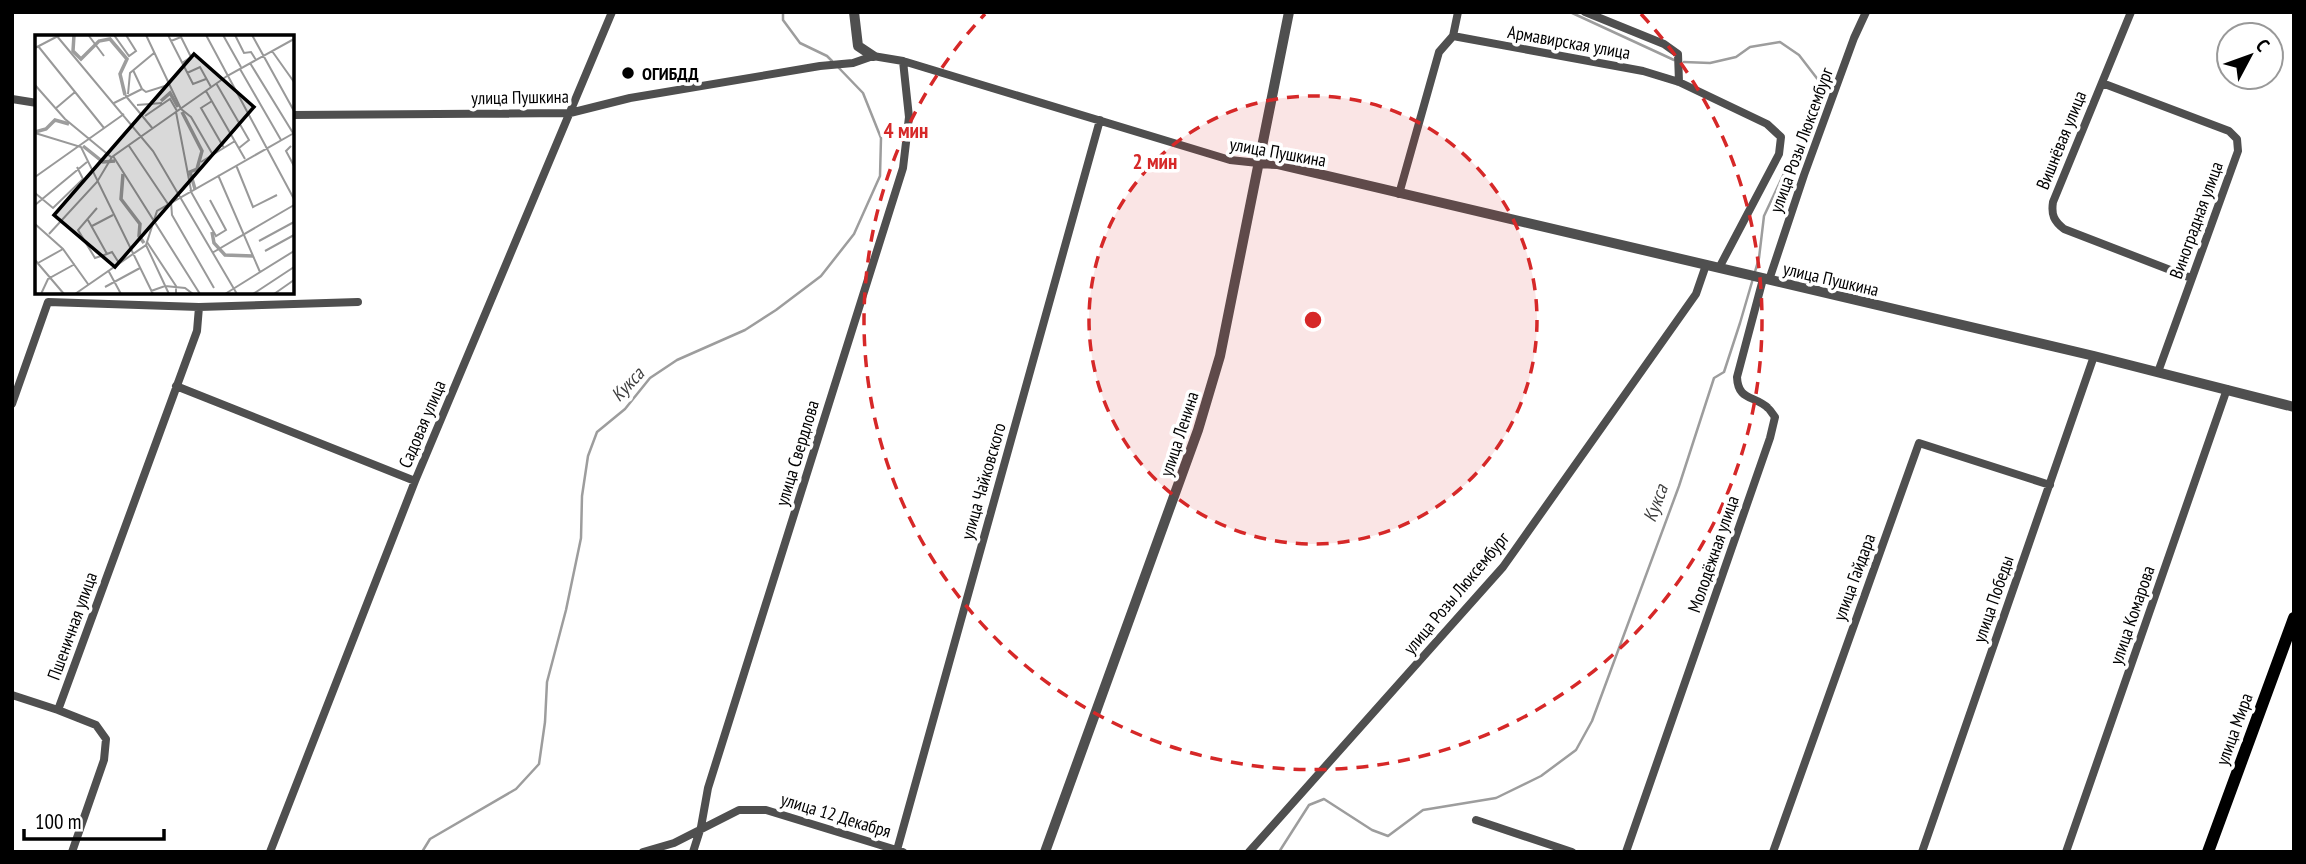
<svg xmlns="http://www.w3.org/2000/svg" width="2306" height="864" viewBox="0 0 2306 864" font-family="'PT Sans Narrow',sans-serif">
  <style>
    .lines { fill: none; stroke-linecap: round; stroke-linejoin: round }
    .stream { stroke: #9d9d9d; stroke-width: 2.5 }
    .minor { stroke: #4f4f4f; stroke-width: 8 }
    .tertiary { stroke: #4f4f4f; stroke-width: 10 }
    .primary { stroke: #000; stroke-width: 12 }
    .ring { fill: none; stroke: #d62828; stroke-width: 3.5; stroke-dasharray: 12 9 }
    .poi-dot { fill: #000; stroke: #fff; stroke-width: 2.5 }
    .labels { text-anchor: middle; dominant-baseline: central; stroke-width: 7; stroke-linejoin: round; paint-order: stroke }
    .street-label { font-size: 18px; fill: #000; stroke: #fff }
    .poi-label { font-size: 18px; font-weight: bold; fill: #000; stroke: #fff; text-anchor: start }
    .water-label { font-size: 19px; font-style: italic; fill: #3e3e3e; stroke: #fff }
    .inset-river { fill: none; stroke: #9d9d9d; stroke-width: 3.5 }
    .inset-road { fill: none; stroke: #999; stroke-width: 2 }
    .view { fill: #000; fill-opacity: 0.15; stroke: #000; stroke-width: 3.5 }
    .inset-edge { fill: none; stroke: #000; stroke-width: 3.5 }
    .centre { fill: #d62828; stroke: #fff; stroke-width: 3.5 }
    .ring-label { font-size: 21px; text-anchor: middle; font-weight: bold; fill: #d62828; stroke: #fff; stroke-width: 7; stroke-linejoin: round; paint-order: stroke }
  </style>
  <rect width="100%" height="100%" fill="#fff"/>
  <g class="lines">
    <path class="stream" d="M783,12V20L800,43L827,56L832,61
      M1570,12L1674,60
      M422,852L430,839L516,789L539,764L545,722L547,682L566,610L581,538L582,496L588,456L597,432L625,409L650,378L677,360L745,330L776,310L821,276L854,234L880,176L881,138L863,93L837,66
      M1279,852L1309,805L1324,799L1372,830L1388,836L1423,810L1496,798L1541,776L1576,750L1592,721L1679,486L1714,378L1724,372L1740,323L1759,258L1764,216L1801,137L1821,102L1819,81L1799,55L1780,42L1750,47L1736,57L1710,63L1684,62"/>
    <path class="minor" d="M1585,12L1664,44L1678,54L1679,82
      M2131,12L2053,202C2051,215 2054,221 2064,229L2191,278
      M1453,36L1643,71L1679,82L1767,124L1781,137L1779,154L1719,268
      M2102,83L2229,131L2237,139L2238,151L2158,372
      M12,99L37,103
      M292,115L570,113L630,98L820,66L853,63L873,56L903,61L1230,160L1258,163
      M1399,194L1439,52L1453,36L1458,12
      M1769,280L1804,175L1854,38L1866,12
      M176,386L415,481
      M12,404L48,302L199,307L358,302
      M12,695L58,710
      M1476,820L1572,852
      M897,850L1100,120
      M72,852L104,760L106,739L96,725L58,710L197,331L199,307
      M270,852L415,481L612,12
      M643,852L674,843L739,810H766L903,852
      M693,852L701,827L708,788L903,168L909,117L903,61
      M1249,852L1503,567L1696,294L1706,265
      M1626,852L1770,438L1775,417C1774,416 1769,408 1768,408C1754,395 1738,401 1737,377L1763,279
      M1773,852L1919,443L2050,485
      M1922,852L2094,356
      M2066,852L2227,389"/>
    <path class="tertiary" d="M854,12L858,46L873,56
      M1258,163L1277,164L2094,356L2294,407
      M1045,852L1198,430L1220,356L1289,12"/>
    <path class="primary" d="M2208,852L2294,618"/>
  </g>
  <circle cx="1313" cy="320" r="224" fill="#d62828" fill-opacity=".12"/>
  <g class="ring">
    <circle cx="1313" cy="320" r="224"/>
    <path d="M1641 14A449 449 0 1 1 985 14"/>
  </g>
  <circle class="poi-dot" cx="628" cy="73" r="7"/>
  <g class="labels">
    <g class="street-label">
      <text transform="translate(1569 42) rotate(10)">Армавирская улица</text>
      <text transform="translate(520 97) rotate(-1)">улица Пушкина</text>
      <text transform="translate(1801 140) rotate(-70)">улица Розы Люксембург</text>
      <text transform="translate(2061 140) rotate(-68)">Вишнёвая улица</text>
      <text transform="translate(1278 152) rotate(10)">улица Пушкина</text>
      <text transform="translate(2196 220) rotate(-70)">Виноградная улица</text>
      <text transform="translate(1831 279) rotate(13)">улица Пушкина</text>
      <text transform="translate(422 424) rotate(-67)">Садовая улица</text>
      <text transform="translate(1179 434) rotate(-72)">улица Ленина</text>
      <text transform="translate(797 453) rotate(-73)">улица Свердлова</text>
      <text transform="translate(983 481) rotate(-74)">улица Чайковского</text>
      <text transform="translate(1713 554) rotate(-71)">Молодёжная улица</text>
      <text transform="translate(1854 577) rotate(-70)">улица Гайдара</text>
      <text transform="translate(1456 593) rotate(-50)">улица Розы Люксембург</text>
      <text transform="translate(1993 599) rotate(-71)">улица Победы</text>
      <text transform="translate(2132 615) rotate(-71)">улица Комарова</text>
      <text transform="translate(72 626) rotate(-70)">Пшеничная улица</text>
      <text transform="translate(2234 729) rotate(-70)">улица Мира</text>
      <text transform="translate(836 815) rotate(17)">улица 12 Декабря</text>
    </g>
    <g class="poi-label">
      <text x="642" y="73">ОГИБДД</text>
    </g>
    <g class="water-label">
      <text transform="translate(627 384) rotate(-47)">Кукса</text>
      <text transform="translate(1655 503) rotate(-70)">Кукса</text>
    </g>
  </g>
  <g transform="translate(35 35)">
    <rect width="259" height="259" fill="#fff"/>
    <path class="inset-river" d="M39,0L38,16L46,24L64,6L75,4L92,24L85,39L90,60M126,66L135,58L143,72M147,77L167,116L162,134L155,137L160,154M0,97L11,94L20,85L34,89M48,111L68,127L80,126M88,139L86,164L105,189L104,201L109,208M177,197L179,208L190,220L218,221"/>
    <path class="inset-road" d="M21,0L118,116L202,259M79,0L94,21L101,16L91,0M111,0L146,74M133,0L158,49L171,44M171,0L259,164M188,0L206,32M200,0L209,18L216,17L221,25M217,0L259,76M54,1L69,21M136,6L146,2L156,22L147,28M3,11L69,93M0,13L25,0M237,16L259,47M215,28L258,98M205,34L246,105M98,35L107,54M152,38L165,32L176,52M181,48L214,105L204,113M0,50L30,84L76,122M171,56L210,124M93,59L95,38L119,18M90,60L118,94M177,66L166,73L189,113M79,68L107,54L111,57L133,50M102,70L127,68M20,74L40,57M146,74L156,82L178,120M141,77L156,155M110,81L135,64L142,76M0,98L46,112L118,259M94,111L133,169M256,111L251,116L259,131M78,121L165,259M166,127L200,106M201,130L218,172L242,160M183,140L225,237M0,142L89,79M155,155L181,201L191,195L175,165M0,158L18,173L48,144L42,132M136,167L137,180L179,253M0,170L52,127M62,173L43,195L60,223L72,219M53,185L72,219L77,217L84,228M0,189L28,214L53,249M57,191L78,180M14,199L62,147L77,122L192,41L259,4M224,206L259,187M112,207L141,251V259M111,210L134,259M230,216L259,200M177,218L259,170M0,225L29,259M3,228L28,214M73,235L86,259M70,252L105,233M116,256L130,251L150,253L158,259M6,259L13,244L40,229M40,259L111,210L122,176L259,98M190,259L259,216M218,259L259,232M239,259L259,245"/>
    <path class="view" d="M159,19L219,72L80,232L19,180Z"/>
    <rect width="259" height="259" class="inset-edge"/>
  </g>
  <circle cx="1313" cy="320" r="10" class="centre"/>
  <g class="ring-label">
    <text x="906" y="138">4 мин</text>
    <text x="1155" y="169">2 мин</text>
  </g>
  <rect width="2306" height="864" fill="none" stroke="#000000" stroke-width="28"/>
  <g transform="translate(2250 56) rotate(49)"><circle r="33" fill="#ffffff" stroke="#999999" stroke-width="2"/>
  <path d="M0-5L12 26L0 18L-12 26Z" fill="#000000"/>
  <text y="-10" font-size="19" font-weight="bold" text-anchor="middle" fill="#000000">С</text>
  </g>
  <path d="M24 829v10h140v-10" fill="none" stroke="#000000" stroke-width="3.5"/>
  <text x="35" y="829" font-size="21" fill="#000000" stroke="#ffffff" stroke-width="5" paint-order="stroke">100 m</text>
</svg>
